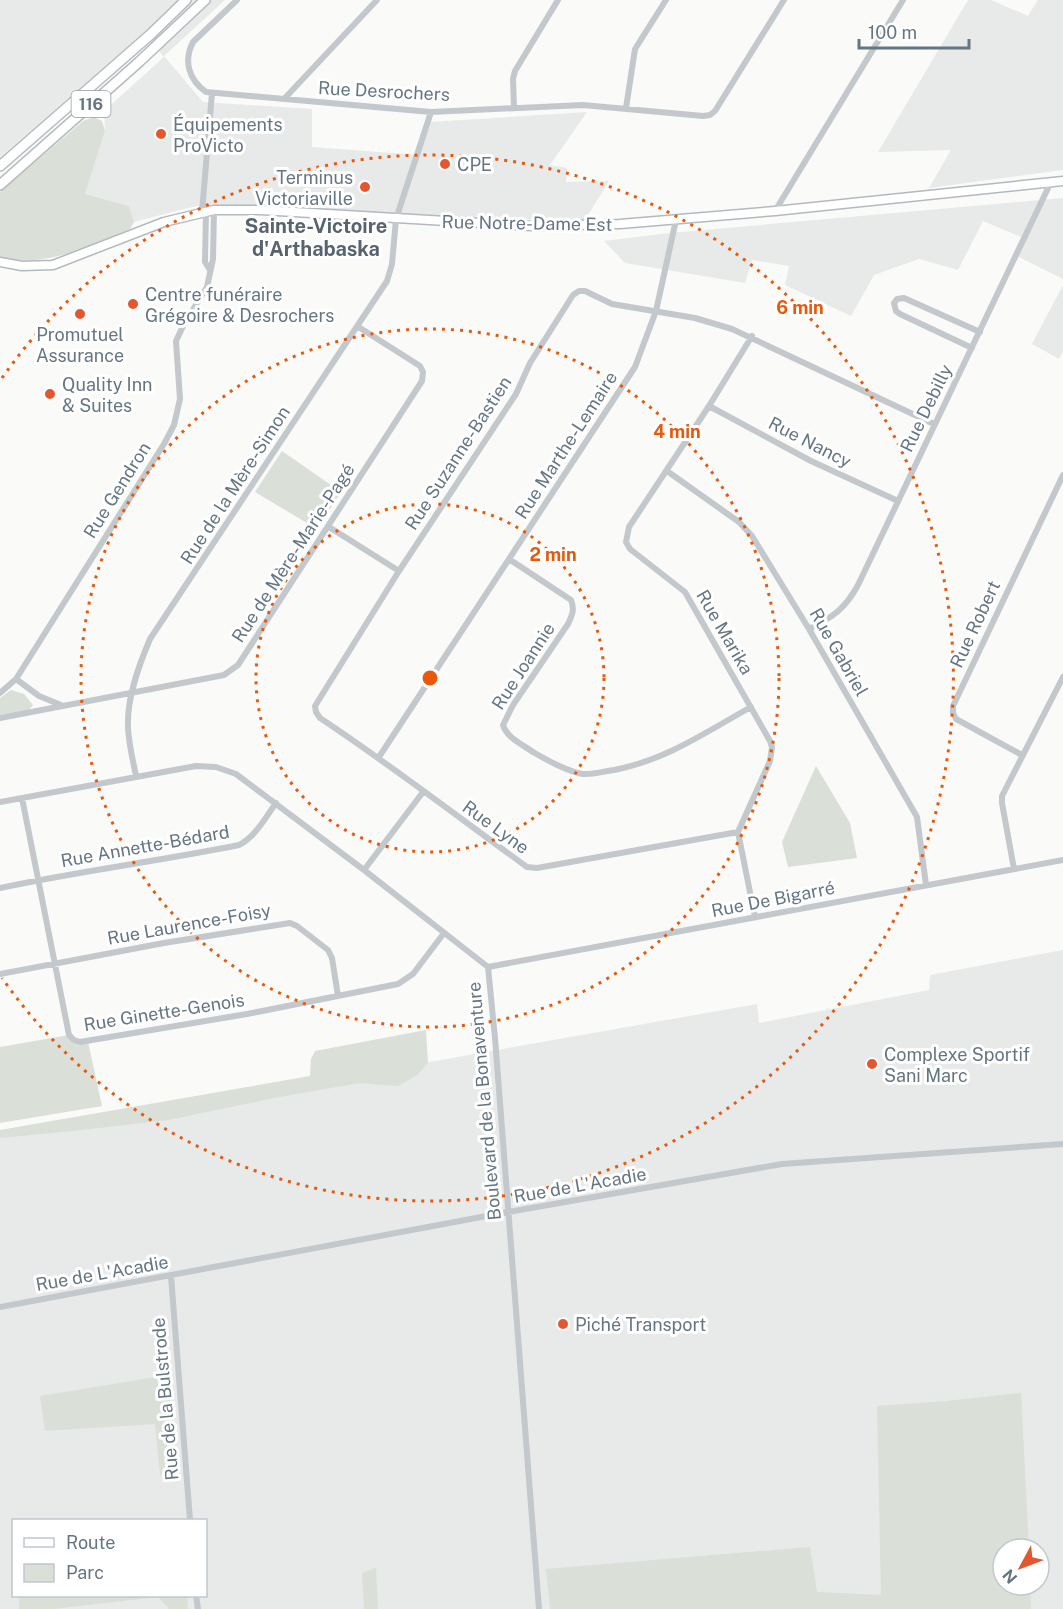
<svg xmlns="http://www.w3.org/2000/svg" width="1063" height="1609" viewBox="0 0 1063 1609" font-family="'Public Sans',sans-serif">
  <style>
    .built { fill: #e8e9e9; fill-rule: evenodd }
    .green { fill: #dadfd7 }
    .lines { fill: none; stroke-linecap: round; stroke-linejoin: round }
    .secondary-casing { stroke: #b3babf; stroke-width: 11 }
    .primary-casing { stroke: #b5babe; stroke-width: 12 }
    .street { stroke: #c3c8cc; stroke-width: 6 }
    .secondary { stroke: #fff; stroke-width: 8 }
    .primary { stroke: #fff; stroke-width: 9 }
    .ring { fill: none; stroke: #e8590c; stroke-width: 3; stroke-dasharray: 3 6 }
    .poi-dot { fill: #e4572e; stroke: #fff; stroke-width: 2 }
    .labels { text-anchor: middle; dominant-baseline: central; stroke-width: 6; stroke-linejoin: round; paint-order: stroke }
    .shield { fill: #fff; stroke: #939fa8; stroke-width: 1.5 }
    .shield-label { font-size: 16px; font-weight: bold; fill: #657683 }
    .street-label { font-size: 18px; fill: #657683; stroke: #fff }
    .poi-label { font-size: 18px; fill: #657683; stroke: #fff; text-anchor: start }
    .neighbourhood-label { font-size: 20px; font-weight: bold; fill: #57646e; stroke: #fff }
    .centre { fill: #e8590c; stroke: #fff; stroke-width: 3 }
    .ring-label { font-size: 18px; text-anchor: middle; font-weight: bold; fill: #e8590c; stroke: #fff; stroke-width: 6; stroke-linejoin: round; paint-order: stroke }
  </style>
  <rect width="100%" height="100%" fill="#fafaf8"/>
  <path class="built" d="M0,0H225L164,56L203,102L312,109V147L419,155L431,122L587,112L550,165L567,168L566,182L609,181L585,220L443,218L233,205L196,206L134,222L129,206L85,194L105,131L104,111L164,57L143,33L0,157Z
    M968,0H991L1028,16L1038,0H1063V170L929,188L951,150L878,152Z
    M1063,198V279L1013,254L1021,237L983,221L958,270L919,259L874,275L851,316L785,285L789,266L752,260L745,283L625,263L604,241L670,233Z
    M1063,285V351L1059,359L1032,344Z
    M1063,950V1609H0V1138L757,1004L759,1023L929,990L930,975ZM14,1520H206V1596H14ZM1003,1549H1039V1585H1003Z"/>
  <path class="green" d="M94,117L102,121L105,131L85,194L129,206L134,222L130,229C85,248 50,266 0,259V192L83,121Z
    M282,451L341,492L317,529L255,492Z
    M11,690L24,694L33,705L29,710L0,715V698Z
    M816,766L850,823L857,858L788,867L782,842Z
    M426,1030L428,1063L417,1075L398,1086L360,1083L274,1098L168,1120L73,1131L0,1138V1130L310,1076L311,1059L315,1051Z
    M69,1035L74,1040L88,1042L102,1106L0,1123V1047Z
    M168,1375L176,1473L160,1475L155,1424L45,1431L40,1396Z
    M1021,1393L1029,1549H1003V1585H1030L1031,1609H550L546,1569L810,1547L817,1592L881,1595L877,1406L946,1401Z
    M376,1568L378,1609H364L362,1573Z
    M19,1596H187L188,1609H169L158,1597L53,1609H19Z"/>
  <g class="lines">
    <defs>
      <path id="secondary" d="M0,262L22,266L53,265L164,222L214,210H260L531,226L620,224L775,211L1063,181"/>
      <path id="primary" d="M0,166L151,34L186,0
        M0,185L139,62L205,0"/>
    </defs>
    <use href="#secondary" class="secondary-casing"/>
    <use href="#primary" class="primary-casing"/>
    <path class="street" d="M237,0L193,42C183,61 189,80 206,92L431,112L583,105L703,116L710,115L715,111L784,0
      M284,99L377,0
      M514,107L513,79L515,71L558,0
      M626,108L635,49L666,0
      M206,211L205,262L210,270
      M775,211L903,0
      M202,212L212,93
      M752,336L709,406L629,527L626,542L630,549L685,592L770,741L772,747L770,761L738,832L755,917
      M972,348L900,314L896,311L894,303L897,299L904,298L980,332
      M709,406L811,461L898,501
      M667,471L739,522L752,536L809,629L917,817L926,885
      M329,527L399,571
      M509,559L571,600C575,610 572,615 568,624L513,705L503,725C507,738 522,744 533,752C545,759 569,772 583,774C593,775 604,771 614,770C666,760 706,732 751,707
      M809,629C833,617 845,609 858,585L1051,182
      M16,679L39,696L61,705
      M0,693L16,679L164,444L174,425L180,399L176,341L184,324L207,287L213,259L214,210
      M0,718L224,675L238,665L422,381L423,372L420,366L357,326
      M1022,755L956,719L953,713V706L1063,475
      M379,757L635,367L656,311L676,220
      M136,776C133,760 128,742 128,725C127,697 139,665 150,639L387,281L392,264L396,219L431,112
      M22,798L69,1035L74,1040L80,1042L247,1014L398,984L413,974L444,933
      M0,802L196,766L216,767L236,774L364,870L488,967L495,1038L539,1609
      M738,832L537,868L527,867C458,817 391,765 320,718L316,712L315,706L399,571L516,394L530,363L573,295L579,291H585L612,304L695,318L732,329L934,424
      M1014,869L1002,803V796L1063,677
      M364,870L423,792
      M0,888C79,871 160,861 239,845C256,836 265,818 276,803
      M488,967L1063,860
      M0,974L164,943L290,923L297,926L328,950L332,958L338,996
      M171,1276L190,1520
      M0,1307L508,1212L782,1164L1063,1144
      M196,1596L198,1609"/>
    <use href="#secondary" class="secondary"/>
    <use href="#primary" class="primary"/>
  </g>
  <g class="ring">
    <circle cx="430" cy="678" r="174"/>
    <circle cx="430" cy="678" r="349"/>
    <path d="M2 378A523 523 0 1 1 2 978"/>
  </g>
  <g class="poi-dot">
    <circle cx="161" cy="134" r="6"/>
    <circle cx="445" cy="164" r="6"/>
    <circle cx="365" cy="187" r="6"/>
    <circle cx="133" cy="304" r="6"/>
    <circle cx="80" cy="314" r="6"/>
    <circle cx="50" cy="394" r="6"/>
    <circle cx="872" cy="1064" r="6"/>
    <circle cx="563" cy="1324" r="6"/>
  </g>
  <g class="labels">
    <rect class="shield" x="71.5" y="91" width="39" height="26" rx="4.5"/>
    <g class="shield-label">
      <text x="91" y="104">116</text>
    </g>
    <g class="street-label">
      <text transform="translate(384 91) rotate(3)">Rue Desrochers</text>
      <text transform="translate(527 223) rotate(1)">Rue Notre-Dame Est</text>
      <text transform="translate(926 408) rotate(-64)">Rue Debilly</text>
      <text transform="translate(810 442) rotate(27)">Rue Nancy</text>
      <text transform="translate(566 445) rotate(-57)">Rue Marthe-Lemaire</text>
      <text transform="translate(458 453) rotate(-57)">Rue Suzanne-Bastien</text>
      <text transform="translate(235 485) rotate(-57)">Rue de la Mère-Simon</text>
      <text transform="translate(117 490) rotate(-58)">Rue Gendron</text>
      <text transform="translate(293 553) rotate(-57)">Rue de Mère-Marie-Pagé</text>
      <text transform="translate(975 624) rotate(-65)">Rue Robert</text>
      <text transform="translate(725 632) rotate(60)">Rue Marika</text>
      <text transform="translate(839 652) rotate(60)">Rue Gabriel</text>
      <text transform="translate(523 666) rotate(-57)">Rue Joannie</text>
      <text transform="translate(496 827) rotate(36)">Rue Lyne</text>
      <text transform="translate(145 846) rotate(-10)">Rue Annette-Bédard</text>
      <text transform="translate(773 899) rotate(-11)">Rue De Bigarré</text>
      <text transform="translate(189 924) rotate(-10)">Rue Laurence-Foisy</text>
      <text transform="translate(164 1012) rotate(-9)">Rue Ginette-Genois</text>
      <text transform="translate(484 1101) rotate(-95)">Boulevard de la Bonaventure</text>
      <text transform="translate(580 1185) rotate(-10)">Rue de L'Acadie</text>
      <text transform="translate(102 1273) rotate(-10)">Rue de L'Acadie</text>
      <text transform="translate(165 1399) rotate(-95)">Rue de la Bulstrode</text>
    </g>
    <g class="poi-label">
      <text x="173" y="124">Équipements<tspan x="173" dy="21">ProVicto</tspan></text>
      <text x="457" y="164">CPE</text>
      <text x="353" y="177" text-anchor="end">Terminus<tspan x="353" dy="21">Victoriaville</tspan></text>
      <text x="145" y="294">Centre funéraire<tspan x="145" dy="21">Grégoire &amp; Desrochers</tspan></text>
      <text x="80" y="334" text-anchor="middle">Promutuel<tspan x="80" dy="21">Assurance</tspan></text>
      <text x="62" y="384">Quality Inn<tspan x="62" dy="21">&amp; Suites</tspan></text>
      <text x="884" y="1054">Complexe Sportif<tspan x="884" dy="21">Sani Marc</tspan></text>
      <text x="575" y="1324">Piché Transport</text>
    </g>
    <g class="neighbourhood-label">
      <text x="316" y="226">Sainte-Victoire<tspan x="316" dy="23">d'Arthabaska</tspan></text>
    </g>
  </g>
  <circle cx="430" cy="678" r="9" class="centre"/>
  <g class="ring-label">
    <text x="800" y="314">6 min</text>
    <text x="677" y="438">4 min</text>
    <text x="553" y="561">2 min</text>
  </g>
  <rect x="12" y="1519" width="195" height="78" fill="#ffffff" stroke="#c1c8cd" stroke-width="1.5"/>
  <rect x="24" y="1538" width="30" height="9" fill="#ffffff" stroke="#c1c8cd" stroke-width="1.5"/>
  <text x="66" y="1549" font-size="18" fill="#657683">Route</text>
  <rect x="24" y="1564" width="30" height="18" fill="#dadfd7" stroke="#c1c8cd" stroke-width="1.5"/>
  <text x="66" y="1579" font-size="18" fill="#657683">Parc</text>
  <g transform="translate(1021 1567) rotate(229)"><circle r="28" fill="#ffffff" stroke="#c1c8cd" stroke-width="1.5"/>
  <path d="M0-4.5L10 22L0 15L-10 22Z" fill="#e4572e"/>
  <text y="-9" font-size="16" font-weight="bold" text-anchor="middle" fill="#657683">N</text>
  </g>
  <path d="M859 39v9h110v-9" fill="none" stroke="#657683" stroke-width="3"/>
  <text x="868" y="39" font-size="18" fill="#657683" stroke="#ffffff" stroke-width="4.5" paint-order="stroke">100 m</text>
</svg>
